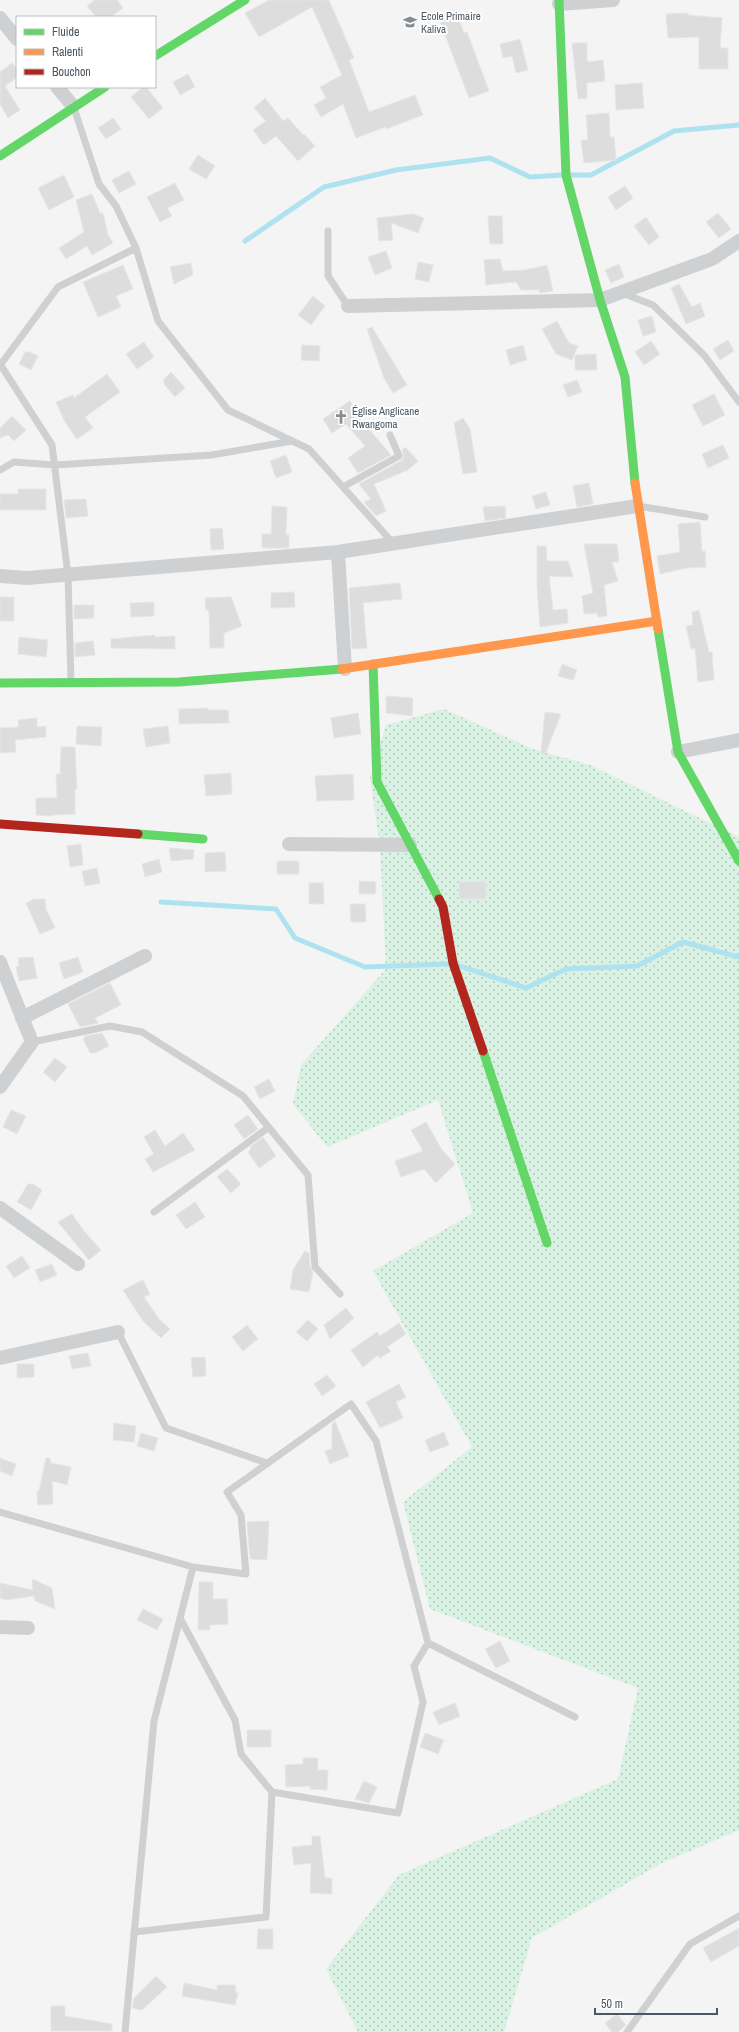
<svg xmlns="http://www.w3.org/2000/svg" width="739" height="2032" viewBox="0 0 739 2032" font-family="'Archivo Narrow',sans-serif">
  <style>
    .grass { fill: url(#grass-dots) }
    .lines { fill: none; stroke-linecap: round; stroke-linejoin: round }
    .stream { stroke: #aee2f0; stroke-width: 5 }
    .building { fill: #ddddde; stroke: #e5e6e7 }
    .lane { stroke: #ced0d2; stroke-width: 7 }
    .street { stroke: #ced0d2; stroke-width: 14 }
    .fast { stroke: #63d668; stroke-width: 9 }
    .slow { stroke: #ff974d; stroke-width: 9 }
    .jam { stroke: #b3261e; stroke-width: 9 }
    .labels { text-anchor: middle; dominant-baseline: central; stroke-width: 4; stroke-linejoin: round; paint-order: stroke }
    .poi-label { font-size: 11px; fill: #4a5661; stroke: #fff; text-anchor: start }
  </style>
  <defs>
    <pattern id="grass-dots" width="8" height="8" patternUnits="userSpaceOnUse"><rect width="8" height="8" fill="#d9f2e3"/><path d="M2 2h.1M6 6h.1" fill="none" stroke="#b2c7bb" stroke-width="1.8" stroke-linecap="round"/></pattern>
  </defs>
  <rect width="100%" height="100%" fill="#f4f4f4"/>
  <path class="grass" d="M444,709L533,749L590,765L739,837V1830L662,1863L532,1938L504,2032H358L326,1969L399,1875L618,1779L638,1688L430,1609L403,1502L472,1447L373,1271L473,1213L438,1100L327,1147L293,1104L301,1065L386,969L380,846L370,777L386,725Z"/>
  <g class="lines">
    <path class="stream" d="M570,175H591L674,131L739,125
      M245,241L324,187L396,170L490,158L530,177L562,175
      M161,902L276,909L295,938L365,967L448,964
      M460,966L526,988L566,969L637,966L683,942L739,957"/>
  </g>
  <path class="building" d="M95,0H117L123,8L111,17H96L87,6Z
    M269,0H329L354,58L349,60L369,112L415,95L423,115L386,129L385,127L356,138L343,104L321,117L314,105L326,98L320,87L342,75L312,7L259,37L245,13Z
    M455,10L464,33L467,32L489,91L469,98L438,16Z
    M688,13V15L722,18L720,48H728V69H699V37L668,38L666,14Z
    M520,39L528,70L516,73L512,56L503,58L500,44Z
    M572,43H587V62L603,60L605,81L587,83V98L578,99Z
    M12,63L17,70V77L5,86L20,110L8,118L0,104V72Z
    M188,74L195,87L180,95L173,82Z
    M642,83L644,108L616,110L615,85Z
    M143,87H146L163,108L149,119L131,97Z
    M265,98L283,121L288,118L303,135L304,134L315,146L298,161L276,136L264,145L253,130L266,121L254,108Z
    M609,113L610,137H614L616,160L584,163L581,140H588L586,115Z
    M113,118L121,129L106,139L98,128Z
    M198,155L215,166L206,179L189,169Z
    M129,171L136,184L119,193L112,180Z
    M64,175L74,197L49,210L38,188Z
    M175,183L184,200L167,208L172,216L160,222L147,197Z
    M625,186L633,198L616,210L608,197Z
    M92,194L100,213H103L108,235L113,243L92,255L87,246L66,259L59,248L84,232L76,200Z
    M718,213L731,229L719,238L706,222Z
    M413,214L424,218L418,233L391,223L393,240L379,241L377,218Z
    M488,216H502L503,244H490Z
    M646,217L659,237L649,245L634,226Z
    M386,251L392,268L375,275L368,257Z
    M500,259L503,271L525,270L547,265L553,291L540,293L539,290H521L516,282L486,285L484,260Z
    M418,262L433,265L429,282L415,279Z
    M191,263L193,275L174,284L170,267Z
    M619,264L624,277L611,283L605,270Z
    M123,265L133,289L116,296L121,307L98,317L83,282Z
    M679,284L692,307L700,303L705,316L686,324L671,288Z
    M313,296L325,306L311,325L298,315Z
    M652,316L656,332L643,336L638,320Z
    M557,321L569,343L578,346L572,360L556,354L542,329Z
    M372,327L407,385L393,393L384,378L367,329Z
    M728,340L734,351L720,360L713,349Z
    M651,341L660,354L644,365L635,352Z
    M144,342L154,357L137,369L126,354Z
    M302,345L320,346L319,361L301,360Z
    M523,345L527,360L510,365L506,350Z
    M25,352H30L38,356L31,370L19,364Z
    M596,354L597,370H575V355Z
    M171,372L185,388L175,397L164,384V379Z
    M107,374L120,392L85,417L93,428L77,439L65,422L56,402L73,395L74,398Z
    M577,380L582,392L568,397L563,385Z
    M714,394L725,415L703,426L692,405Z
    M350,401L359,415L358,416L391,455L358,473L348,458L365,446L346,424L332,433L323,419Z
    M12,416L26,430L14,441L8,435L0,438V428Z
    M463,418L470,429L477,472L463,474L454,423Z
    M723,445L729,458L708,468L702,454Z
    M405,447L418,461L408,470L374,484L386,511L376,516L366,505L364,502L371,499L359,484L402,460L404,456L402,450Z
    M286,455L292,472L276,478L270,461Z
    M589,483L593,504L577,507L573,486Z
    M18,489H46V510H0V494H18Z
    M546,492L550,505L536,509L532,496Z
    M86,499L88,516L66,518L64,500Z
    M272,506L287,507L286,535H289V548H262V534H271Z
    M505,506L506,518L485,521L483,507Z
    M700,522L702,551H705L706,567L686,568L660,574L657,556L680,552L678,524Z
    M222,528L224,549L211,550L210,529Z
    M584,544H617L619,562H612L618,581L604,585L607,616L598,617L597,613L584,614L582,596L593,593Z
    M537,546H546L547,561H568L573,577L549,576L553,610L567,609L568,623L540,627L537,586Z
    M400,583L402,599L363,603L367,648L352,649L349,588Z
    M294,592L295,607L271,608V593Z
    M0,597H14V621H0Z
    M231,597L242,626L224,633V648H210L209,610H206L205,598Z
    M154,602V616L131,617L130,603Z
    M74,605H94V618L74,619Z
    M699,610L709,652H712L714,680L698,682L695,648L691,649L686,626L693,625L692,612Z
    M155,635V637L175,636V649L111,648V639Z
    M19,637L48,640L46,657L18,654Z
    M93,641L95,655L75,657V643Z
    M562,664L577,670L573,680L558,676Z
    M386,696L413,698L412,716L386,713Z
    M208,708V710H228L229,723L179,724V709Z
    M545,712L561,714L545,755L541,753Z
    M358,713L361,734L334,738L331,718Z
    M37,718V727L46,726V737L15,740L16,752L0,753V728L19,727L18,720Z
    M77,726L102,727L101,746L76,744Z
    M168,726L170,743L146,747L143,729Z
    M61,747H75L77,789H75V814L53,815V816L36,815V798H57L56,774H60Z
    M231,773L232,794L206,796L204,775Z
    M353,774L354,800L317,801L315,776Z
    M81,844L83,865L70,867L67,846Z
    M169,848L194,850L193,859L171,861Z
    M225,852L226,871L205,872V853Z
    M159,859L162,872L145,877L142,864Z
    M277,861H299V874H277Z
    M97,868L100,883L85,886L82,871Z
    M359,881L376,882L375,894H359Z
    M459,882H486V899H459Z
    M309,883H323L324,904H309Z
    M34,899H45L46,909L55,928L40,934L26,903Z
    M350,904H365L366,922H351Z
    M33,957L37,978L19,981L16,967L19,966L18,958Z
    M78,957L83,972L64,979L59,963Z
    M110,983L121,1005L95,1018L98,1023L80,1027L68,1004Z
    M102,1033L109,1046L95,1053H90L83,1039L85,1038L84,1036Z
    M55,1058L67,1067L55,1082L43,1072Z
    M269,1079L275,1091L260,1099L254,1087Z
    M11,1110L26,1116L17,1134L3,1127Z
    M248,1115L258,1129L244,1139L234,1125Z
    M426,1122L442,1150L455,1164L436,1183L424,1169L401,1177L395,1161L423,1151L411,1130Z
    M155,1130L165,1146L183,1133L195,1150L153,1172L145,1159L154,1154L144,1137Z
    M263,1137L276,1156L259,1168L248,1152L251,1149L250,1147Z
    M227,1169L241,1184L231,1193L217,1177Z
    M28,1184H33L42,1190L31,1210L17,1202Z
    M195,1202L205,1217L186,1229L176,1215Z
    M72,1214L84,1231L101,1250L89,1260L58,1222Z
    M305,1251L309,1253L310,1267L313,1272L309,1292L290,1289L293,1270Z
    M22,1256L30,1268L14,1278L6,1266Z
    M52,1264L57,1275L40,1282L35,1270Z
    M143,1280L150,1294L144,1297L159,1319L170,1329L161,1338L143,1321L123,1290Z
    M346,1308L354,1318L330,1339L324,1325Z
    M308,1320L318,1329L307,1341L296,1332Z
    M399,1323L406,1334L387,1347L391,1351L380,1358L378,1355L363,1367L351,1350L377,1332L380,1336Z
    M247,1325L258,1339L243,1351L232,1337Z
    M88,1353L91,1366L72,1369L69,1356Z
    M205,1357L206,1376L193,1377L191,1358Z
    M17,1364H34V1377L17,1378Z
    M327,1375L336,1386L322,1396L314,1384Z
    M399,1384L406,1397L396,1402L403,1418L380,1428L366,1402Z
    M335,1421L349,1456L330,1464L325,1451L332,1449V1424Z
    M114,1423L136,1426L134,1442L113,1440Z
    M444,1432L449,1445L430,1452L425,1440Z
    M141,1433L158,1438L154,1451L137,1446Z
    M0,1458L16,1464L12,1476L0,1471Z
    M46,1458H50L51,1463L71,1467L67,1485L52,1481L53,1504L38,1505L37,1491H39Z
    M269,1521L267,1560L250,1559L247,1522Z
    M32,1579L52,1588L55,1609L35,1601L34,1596L6,1600L0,1598V1583L33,1590Z
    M199,1582H213V1599H227L228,1624L210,1625V1630H198Z
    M143,1609L163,1619L157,1630L137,1620Z
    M500,1641L510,1661L496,1668L485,1649Z
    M455,1703L460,1716L439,1725L433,1712Z
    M247,1730H271V1747H247Z
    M425,1733L444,1740L438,1754L420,1747Z
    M303,1758H318L317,1770H328L327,1790L310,1789V1786L286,1787L285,1765L303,1764Z
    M364,1781L377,1787L369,1803L355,1799Z
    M312,1836H320L325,1878H332V1894L310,1893L311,1863L294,1865L292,1847L312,1845Z
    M739,1928V1946L711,1962L703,1948Z
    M258,1929H273V1949H257Z
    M156,1976L167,1987L142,2010L132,2008L134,1998Z
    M184,1983L217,1990V1985H235L236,1993H238L235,2005L182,1996Z
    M51,2006H65V2016L112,2024V2031H51Z
    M617,2014L626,2025L618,2032H612L605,2023Z"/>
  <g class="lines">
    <path class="lane" d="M74,108L99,184L116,206L136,248L158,321L228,410L309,449L393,543
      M328,231V276L348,306
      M622,293L653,305L704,355L739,402
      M0,364L52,445L68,575L71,682
      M1,364L58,287L136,248
      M0,470L14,462L55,465L212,455L292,441
      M343,487L399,456L390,435
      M638,506L705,517
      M32,1042L110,1026L142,1032L243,1096L308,1175L315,1267L340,1294
      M154,1212L269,1127
      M118,1332L166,1428L267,1463
      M0,1512L193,1567L246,1574L241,1515L227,1492L351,1404L376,1441L428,1643L575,1717
      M180,1618L235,1720L241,1754L272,1792L398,1813L423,1702L414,1666L428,1643
      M134,1932L266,1917L272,1792
      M125,2032L154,1721L193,1567
      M627,2032L690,1944L739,1916"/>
    <path class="street" d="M559,4L613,0
      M0,18L17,39
      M57,87L73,106
      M348,306L600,300L712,259L739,241
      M338,552L345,669
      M0,576L27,578L338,552L637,506
      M678,752L739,740
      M289,844L410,845
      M0,962L32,1042L0,1087
      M22,1018L145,956
      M0,1208L78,1264
      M0,1358L118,1332
      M0,1627L28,1628"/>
    <path class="fast" d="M559,0L566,175L600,300L625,377L635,483
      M155,56L245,0
      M0,156L105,87
      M658,629L678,752L739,861
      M373,664L377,782L439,899
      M0,683L179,682L342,669
      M138,834L203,839
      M483,1051L547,1243"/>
    <path class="slow" d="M635,483L658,629
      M342,669L657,621"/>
    <path class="jam" d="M0,824L138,834
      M439,899L443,907L453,963L483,1051"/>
  </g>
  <defs>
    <symbol id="school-bare" viewBox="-9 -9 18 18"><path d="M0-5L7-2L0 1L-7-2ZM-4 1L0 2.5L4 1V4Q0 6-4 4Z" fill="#868d94" stroke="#fff" stroke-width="2.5" paint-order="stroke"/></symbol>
    <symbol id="church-bare" viewBox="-9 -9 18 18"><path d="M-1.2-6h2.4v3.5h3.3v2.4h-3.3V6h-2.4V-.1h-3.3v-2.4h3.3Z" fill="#868d94" stroke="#fff" stroke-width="2.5" paint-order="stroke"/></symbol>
  </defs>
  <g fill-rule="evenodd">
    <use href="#school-bare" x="400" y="12" width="20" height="20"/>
    <use href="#church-bare" x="331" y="407" width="20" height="20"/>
  </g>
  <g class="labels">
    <g class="poi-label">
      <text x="421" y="16">Ecole Primaire<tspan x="421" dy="13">Kaliva</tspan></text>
      <text x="352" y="411">Église Anglicane<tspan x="352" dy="13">Rwangoma</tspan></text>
    </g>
  </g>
  <rect x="16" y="16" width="140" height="72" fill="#ffffff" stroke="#b7bbc0"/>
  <rect x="24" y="29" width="20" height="6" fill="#63d668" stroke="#b7bbc0"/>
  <text x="52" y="36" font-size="12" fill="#4a5661">Fluide</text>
  <rect x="24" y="49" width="20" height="6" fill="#ff974d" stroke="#b7bbc0"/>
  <text x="52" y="56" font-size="12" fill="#4a5661">Ralenti</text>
  <rect x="24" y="69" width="20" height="6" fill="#b3261e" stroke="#b7bbc0"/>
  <text x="52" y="76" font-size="12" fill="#4a5661">Bouchon</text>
  <path d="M595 2008v6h122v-6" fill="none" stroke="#4a5661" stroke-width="2"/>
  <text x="601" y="2008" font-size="12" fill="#4a5661" stroke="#ffffff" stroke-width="3" paint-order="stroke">50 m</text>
</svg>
